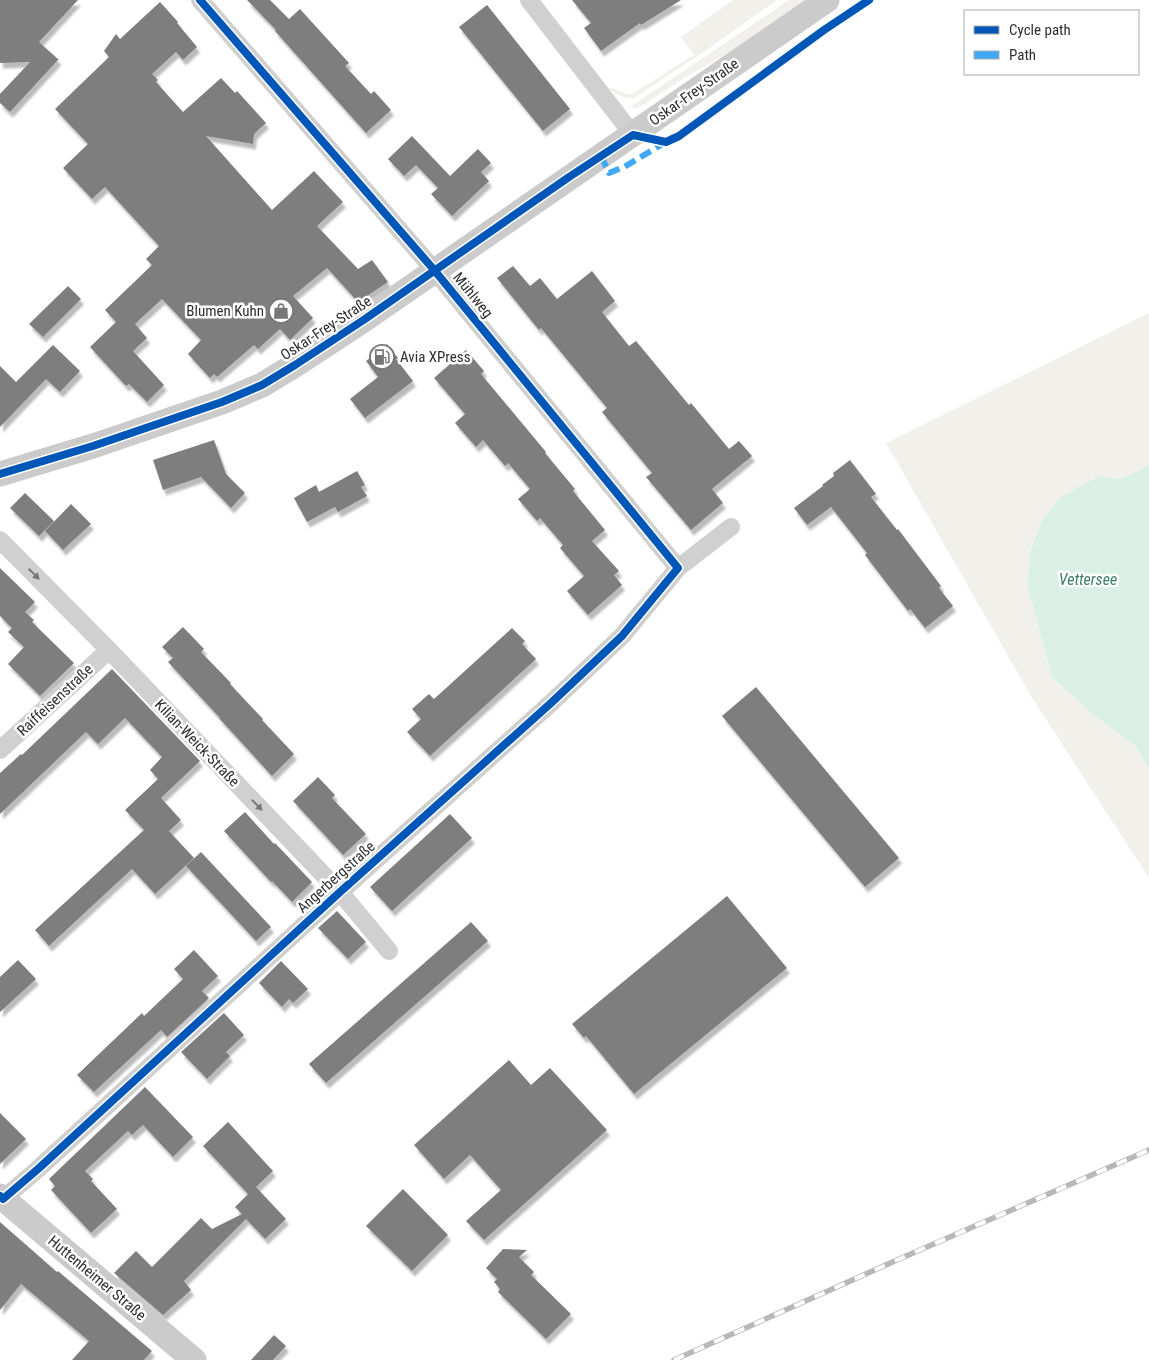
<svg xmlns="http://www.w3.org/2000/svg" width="1149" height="1360" viewBox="0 0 1149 1360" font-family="'Roboto Condensed',sans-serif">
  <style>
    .green { fill: #f2f0eb }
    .water { fill: #daf0e7 }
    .building { fill: #7e7e7e; filter: url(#shadow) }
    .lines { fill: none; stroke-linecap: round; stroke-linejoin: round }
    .street { stroke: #d0d0d0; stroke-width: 18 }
    .secondary { stroke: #cbcbcb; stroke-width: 25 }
    .rail-casing { stroke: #b8b8b8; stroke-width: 5.5 }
    .rail { stroke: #fff; stroke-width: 4; stroke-dasharray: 11; stroke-linecap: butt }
    .quiet { stroke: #3fa9f5; stroke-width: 6; stroke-dasharray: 12 6; stroke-linecap: butt }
    .cycleway-casing { stroke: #fff; stroke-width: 11 }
    .cycleway { stroke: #0057b8; stroke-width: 8 }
    .oneway { fill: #777 }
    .labels { text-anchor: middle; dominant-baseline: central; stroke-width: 5; stroke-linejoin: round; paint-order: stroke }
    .street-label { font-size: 15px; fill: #2e2e2e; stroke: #fff }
    .poi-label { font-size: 15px; fill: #2e2e2e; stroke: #fff; text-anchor: end }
    .water-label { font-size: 16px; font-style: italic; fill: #3c7f65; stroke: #fff }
  </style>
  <defs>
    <filter id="shadow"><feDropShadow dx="3" dy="5.5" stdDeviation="1" flood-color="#0004"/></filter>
  </defs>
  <rect width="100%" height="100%" fill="#fff"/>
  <path class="green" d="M733,0H777L705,51L634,98C625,100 616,93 609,89L611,88L630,95L694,55L681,37Z
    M789,0H810L757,36L681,80L643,105L636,108L630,107Z
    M1149,313V463L1142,469L1119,479L1099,476L1042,521L1031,549L1027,584L1052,677L1096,717L1135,746L1149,768V878L1032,698L886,443Z"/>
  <path class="water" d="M1149,463V768L1135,746L1096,717L1052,677L1027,584L1031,549L1042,521L1059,498L1099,476L1119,479L1142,469Z"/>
  <path class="building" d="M0,0H78L39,42L59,60H58L10,112L0,103V94L30,62L0,63Z
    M247,0H270L289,19L300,9L349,63L345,66L371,94L374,91L391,110L366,133L275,31L276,30Z
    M572,0H681L641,25L640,23L601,51L584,28L591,23Z
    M160,2L178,22L177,23L197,47L183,60L176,52L152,74L158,80L156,82L183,112L221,78L235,93L237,91L266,123L254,134L253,144L206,136L272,210L314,171L343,202L317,226L358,269L372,260L388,282L358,302L327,268L293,296L313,318L290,340L280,329L258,349L254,345L217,377L214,374L210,378L188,354L201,340L162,299L135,324L147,338L133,351L164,385L147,402L129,384L126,386L90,347L116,322L105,310L152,265L146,259L159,246L105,187L92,199L63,168L88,144L55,109L109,57L104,51L116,34L120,39Z
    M487,5L570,109L543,131L459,27Z
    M412,136L450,176L478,149L491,163L481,172L489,181L452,216L431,194L438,188L416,165L404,176L388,159Z
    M513,266L530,286L540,278L557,299L592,271L615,301L602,312L629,346L636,341L689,405L691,403L729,449L739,441L752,456L712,489L723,503L691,530L646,477L652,473L602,412L607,408L541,328L539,330L497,278Z
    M68,286L81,299L43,337L29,324Z
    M387,344L398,358L396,359L413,381L365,418L350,399L378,377L366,361Z
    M53,345L80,371L60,392L46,379L0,427V366L16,382Z
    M466,350L484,371L481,374L546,452L545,453L575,489L573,491L605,530L592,541L619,571L614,575L622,585L588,615L567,591L584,576L560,548L563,545L540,518L537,521L518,499L530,489L508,463L505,466L483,440L476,447L455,423L465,414L434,378Z
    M214,440L226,474L245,493L231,508L201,477L163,490L153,460Z
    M850,460L876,494L871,497L897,530L898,529L941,586L939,588L953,606L925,628L910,609L908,611L865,555L867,553L831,507L807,525L794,508L823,486L822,485L834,476L833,473Z
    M357,471L365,485L361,487L367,496L338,512L335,507L307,522L294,498L316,485L319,492Z
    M25,493L54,521L39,536L10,508Z
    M71,504L91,524L63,550L45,531Z
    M0,568L35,602L25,612L34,620L32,622L74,663L40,696L8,664L24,647L8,632L12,628L0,616Z
    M183,627L204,649L201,652L231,683L230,684L263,719L262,720L294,754L272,776L219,718H220L168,662L173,658L162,647Z
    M512,628L525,641L522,644L536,659L430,756L407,732L421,719L412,709L429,694L434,699Z
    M112,669L200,761L161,798L181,820L169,831L194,858L155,894L132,869L49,946L35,930L144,830L125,810L158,779L150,770L162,757L125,718L98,744L86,732L0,814V773L21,754L22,755Z
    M756,687L899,858L865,887L722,716Z
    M318,777L335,795L332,798L366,834L343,855L293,801Z
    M245,812L274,844L275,843L312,882L292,902L272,881L271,882L224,831Z
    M450,814L472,838L392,911L370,887Z
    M201,852L271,927L256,941L186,866Z
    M727,896L787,968L634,1094L586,1036L584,1038L572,1024Z
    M337,911L366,942L348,959L318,928Z
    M471,922L488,941L326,1083L309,1064Z
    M194,950L218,976L202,991L209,998L167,1037L161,1030L94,1092L77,1075L142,1013L144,1016L183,979L174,969Z
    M18,960L36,979L0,1012V977Z
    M281,961L308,989L293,1003L289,999L282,1007L259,983Z
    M224,1013L244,1035L226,1052L230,1056L207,1079L181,1052Z
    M509,1060L531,1085L550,1068L607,1130L484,1240L466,1221L501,1190L470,1155L444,1179L414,1145Z
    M145,1087L193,1137L173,1157L143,1125L132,1135L128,1131L85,1171L93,1179L91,1181L117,1209L91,1233L51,1190L55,1186L49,1179Z
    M0,1113L26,1139L0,1164Z
    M228,1122L273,1171L256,1187L286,1219L265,1239L246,1219L184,1281L191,1290L163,1315L114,1273L136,1251L152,1267L201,1218L212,1229L242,1214L235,1207L248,1194L203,1146Z
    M403,1189L448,1235L412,1271L366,1226Z
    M0,1222L57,1272L58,1271L152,1351L144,1360H72L89,1341L21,1284L0,1310Z
    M503,1249L527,1250L519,1257L534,1272L531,1275L571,1314L546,1339L498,1292L500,1289L494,1282L497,1279L486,1268Z
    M274,1335L286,1346L273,1360H251Z"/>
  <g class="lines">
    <path class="street" d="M200,0L435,271L678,568
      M529,0L633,135
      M0,540L109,650L340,892L389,951
      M0,750L109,650
      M3,1199L38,1169L340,892L551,703L622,636L678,568L731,527"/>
    <path class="secondary" d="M0,474L93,446L222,402L262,385L295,365L365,319L827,0
      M0,1196L194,1360"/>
    <defs>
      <path id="rail" d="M674,1360L897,1260L1149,1150"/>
    </defs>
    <use href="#rail" class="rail-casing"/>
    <use href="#rail" class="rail"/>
    <path class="quiet" d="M601,156L609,173L624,167L666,142"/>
    <defs>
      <path id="cycleway" d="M0,474L93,446L222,402L262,385L295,365L365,319L569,177L633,135L666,142L679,136L824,30L869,0
        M0,1196L3,1199L38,1169L340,892L551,703L622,636L678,568L435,271L200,0"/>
    </defs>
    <use href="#cycleway" class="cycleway-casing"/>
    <use href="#cycleway" class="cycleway"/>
  </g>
  <defs><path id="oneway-solid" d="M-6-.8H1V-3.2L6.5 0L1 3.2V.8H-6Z" transform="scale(1.25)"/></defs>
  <g class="oneway">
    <use href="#oneway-solid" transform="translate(34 574) rotate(45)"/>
    <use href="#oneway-solid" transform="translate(257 805) rotate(46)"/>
  </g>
  <defs>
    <symbol id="shop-ring" viewBox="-11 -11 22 22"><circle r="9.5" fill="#fff" stroke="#777" stroke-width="1.5"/><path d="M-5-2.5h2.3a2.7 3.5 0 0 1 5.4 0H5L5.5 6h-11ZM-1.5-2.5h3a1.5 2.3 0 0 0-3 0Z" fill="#777"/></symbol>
    <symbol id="fuel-ring" viewBox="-11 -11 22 22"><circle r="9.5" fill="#fff" stroke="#777" stroke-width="1.5"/><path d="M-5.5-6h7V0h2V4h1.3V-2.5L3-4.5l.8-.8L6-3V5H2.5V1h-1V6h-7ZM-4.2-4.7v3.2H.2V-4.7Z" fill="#777"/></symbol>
  </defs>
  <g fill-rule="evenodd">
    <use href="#shop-ring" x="267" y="297" width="28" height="28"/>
    <use href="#fuel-ring" x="368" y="343" width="28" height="28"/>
  </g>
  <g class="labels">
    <g class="street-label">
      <text transform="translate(694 92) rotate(-35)">Oskar-Frey-Straße</text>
      <text transform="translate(473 295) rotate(51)">Mühlweg</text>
      <text transform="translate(326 328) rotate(-33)">Oskar-Frey-Straße</text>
      <text transform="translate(55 700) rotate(-43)">Raiffeisenstraße</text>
      <text transform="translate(197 743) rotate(46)">Kilian-Weick-Straße</text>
      <text transform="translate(336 877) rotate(-42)">Angerbergstraße</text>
      <text transform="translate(97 1278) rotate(40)">Huttenheimer Straße</text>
    </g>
    <g class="poi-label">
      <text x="264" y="311">Blumen Kuhn</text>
      <text x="400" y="357" text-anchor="start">Avia XPress</text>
    </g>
    <g class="water-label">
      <text x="1088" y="579">Vettersee</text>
    </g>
  </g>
  <rect x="964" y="10" width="175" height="65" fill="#ffffff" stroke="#ababab"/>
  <rect x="974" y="26" width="25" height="8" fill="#0057b8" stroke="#ababab"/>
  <text x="1009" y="35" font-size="15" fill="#2e2e2e">Cycle path</text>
  <rect x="974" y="51" width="25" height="8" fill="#3fa9f5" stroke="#ababab"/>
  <text x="1009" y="60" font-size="15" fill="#2e2e2e">Path</text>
</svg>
